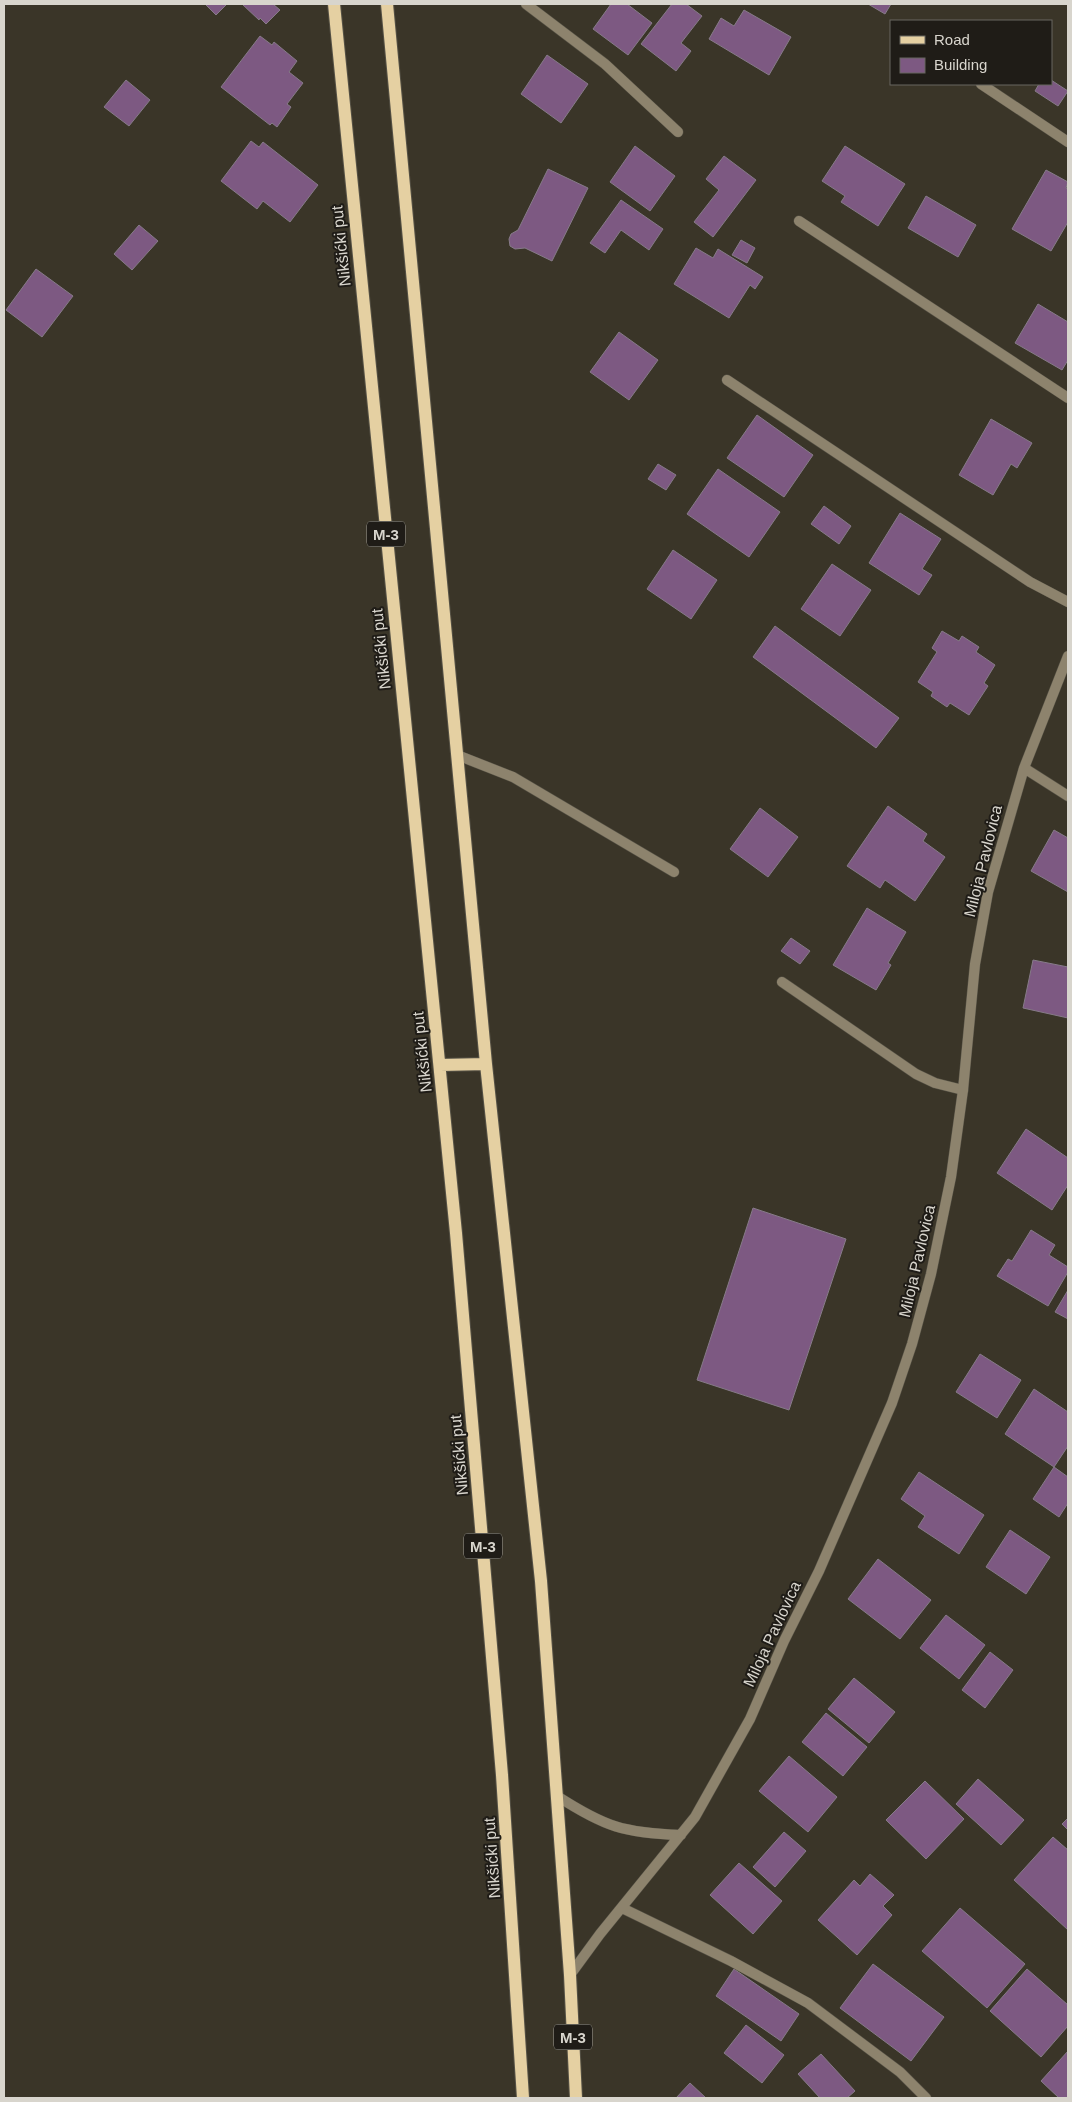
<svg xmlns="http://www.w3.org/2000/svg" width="1072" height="2102" viewBox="0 0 1072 2102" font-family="Helvetica,sans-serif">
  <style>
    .building { fill: #7d5982; stroke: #867b88 }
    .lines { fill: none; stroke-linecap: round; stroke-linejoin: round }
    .lane-casing { stroke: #565246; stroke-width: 11 }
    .street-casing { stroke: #565246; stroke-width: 11 }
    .primary-casing { stroke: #565246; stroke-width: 14 }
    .lane { stroke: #8d836d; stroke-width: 10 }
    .street { stroke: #8d836d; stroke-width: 10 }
    .primary { stroke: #e5d0a2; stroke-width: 12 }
    .labels { text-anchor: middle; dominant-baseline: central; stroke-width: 4; stroke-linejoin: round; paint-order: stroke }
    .shield { fill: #1f1c17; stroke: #a09e96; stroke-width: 1 }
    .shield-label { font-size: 15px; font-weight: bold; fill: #d8d5cd }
    .street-label { font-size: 16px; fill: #d8d5cd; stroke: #1f1c17 }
  </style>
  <rect width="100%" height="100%" fill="#3a3528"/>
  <path class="building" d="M205,4H227L216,15Z
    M242,4H273L280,10L266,24L260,18L259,20Z
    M611,4H627L652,23L628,55L593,29Z
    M672,4H686L702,16L681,43L691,51L676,71L641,44Z
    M868,4H891L885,14Z
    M744,10L791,37L769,75L709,39L721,18L734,26Z
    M260,36L272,45L274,42L297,61L289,72L303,83L287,104L291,107L277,127L272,123L270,125L221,87Z
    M547,55L588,84L561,123L521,94Z
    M126,80L150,100L129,126L104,107Z
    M1051,80L1068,91L1058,106L1035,91L1039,84H1051Z
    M251,141L259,147L263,142L318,185L290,222L263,201L257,209L221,181Z
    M635,146L675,176L650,211L610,182Z
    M845,146L905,184L878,226L841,202L845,196L822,181Z
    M724,156L756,180L713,237L694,222L719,190L706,179Z
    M548,169L588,188L552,261L525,248L515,249L510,246L509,239L511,234L518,230Z
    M1046,170L1068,182L1066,188L1068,189V222L1051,251L1012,229Z
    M926,196L976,225L958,257L908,228Z
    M621,200L663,229L649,250L621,230L605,253L590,243Z
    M139,225L158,241L132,270L114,254Z
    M741,240L755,248L747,263L732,255Z
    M696,248L713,258L718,249L763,277L755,289L750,285L729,318L674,284Z
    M36,269L73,296L42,337L6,310Z
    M1038,304L1068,322V360L1062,370L1015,343Z
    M619,332L658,360L629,400L590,372Z
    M757,415L813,455L784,497L727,458Z
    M991,419L1032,443L1017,468L1011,464L993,495L959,475Z
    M658,464L676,475L666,490L648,479Z
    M718,469L780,512L749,557L687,514Z
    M824,506L851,526L839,544L811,524Z
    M900,513L941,539L922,569L932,575L919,595L869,563Z
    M673,550L717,580L691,619L647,589Z
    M832,564L871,590L840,636L801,609Z
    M775,626L899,718L876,748L753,657Z
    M942,631L959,641L962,636L979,647L976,652L995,665L984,683L988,686L969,715L950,703L947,707L931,696L933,692L918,682L937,652L932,648Z
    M888,806L927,834L923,841L945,857L915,901L885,880L880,888L847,866Z
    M760,808L798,837L768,877L730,849Z
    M1054,830L1068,838V892L1031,871Z
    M867,908L906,932L888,963L891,965L876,990L833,965Z
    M791,938L810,951L800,964L781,951Z
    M1033,960L1068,967V1018L1023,1008Z
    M1026,1129L1068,1158V1185L1052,1210L997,1173Z
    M753,1208L846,1239L789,1410L697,1380Z
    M1031,1230L1055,1245L1049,1255L1068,1267V1272L1048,1306L997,1276L1008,1259L1012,1261Z
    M1068,1290V1319L1055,1312Z
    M980,1354L1021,1380L997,1418L956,1392Z
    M1034,1389L1068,1412V1446L1054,1467L1005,1434Z
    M1054,1467L1068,1477V1503L1059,1517L1033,1499Z
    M919,1472L984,1515L959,1554L918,1527L925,1516L901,1499Z
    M1010,1530L1050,1557L1026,1594L986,1567Z
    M878,1559L931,1600L900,1639L848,1599Z
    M946,1615L985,1645L959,1679L920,1648Z
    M990,1652L1013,1670L985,1708L962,1690Z
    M854,1678L895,1712L869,1743L828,1709Z
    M826,1713L867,1747L843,1776L802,1742Z
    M789,1756L837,1797L808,1832L759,1791Z
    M978,1779L1024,1820L1001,1845L956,1804Z
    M925,1781L964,1819L926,1859L886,1820Z
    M1068,1818V1830L1062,1824Z
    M784,1832L806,1851L775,1887L753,1867Z
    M1053,1837L1068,1850V1930L1014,1880Z
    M739,1863L782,1901L753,1934L710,1895Z
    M870,1874L894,1895L883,1906L892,1915L857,1955L818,1920L854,1880L860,1886Z
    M960,1908L1025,1964L987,2008L922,1951Z
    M873,1964L944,2017L911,2061L840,2008Z
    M734,1969L799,2014L781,2041L716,1996Z
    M1027,1969L1068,2005V2026L1041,2057L990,2011Z
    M746,2025L784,2055L762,2083L724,2053Z
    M1068,2051V2098H1059L1041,2081Z
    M821,2054L855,2091L847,2098H820L798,2074Z
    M690,2083L706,2098H676Z"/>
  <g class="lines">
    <defs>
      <path id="lane" d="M782,982L916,1074L935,1083L963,1090"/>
      <path id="street" d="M526,4L605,64L678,132
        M981,84L1068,142
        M799,221L1068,398
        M727,380L1030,582L1068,602
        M457,755L513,777L674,872
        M1024,768L1068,796
        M557,1796C605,1827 624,1833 681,1835
        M622,1908L731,1961L808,2003L900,2072L926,2098
        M570,1975L600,1934L695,1817L750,1719L784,1641L819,1571L892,1403L912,1344L931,1274L951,1177L963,1090L975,964L988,892L1024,768L1068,656"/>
      <path id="primary" d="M334,4L456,1233L502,1775L523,2098
        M387,4L486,1064L541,1581L570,1975L576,2098
        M440,1065L486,1064"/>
    </defs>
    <use href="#lane" class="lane-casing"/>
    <use href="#street" class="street-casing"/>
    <use href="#primary" class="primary-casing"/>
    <use href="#lane" class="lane"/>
    <use href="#street" class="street"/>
    <use href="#primary" class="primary"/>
  </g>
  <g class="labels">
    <g class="shield">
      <rect x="367" y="521.5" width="38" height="25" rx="4"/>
      <rect x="464" y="1533.5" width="38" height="25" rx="4"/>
      <rect x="554" y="2024.5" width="38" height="25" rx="4"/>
    </g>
    <g class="shield-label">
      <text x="386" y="534">M-3</text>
      <text x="483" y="1546">M-3</text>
      <text x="573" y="2037">M-3</text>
    </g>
    <g class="street-label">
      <text transform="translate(341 246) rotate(-96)">Nikšićki put</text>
      <text transform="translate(381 649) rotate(-96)">Nikšićki put</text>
      <text transform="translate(983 861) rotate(-76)">Miloja Pavlovica</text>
      <text transform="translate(422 1052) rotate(-96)">Nikšićki put</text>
      <text transform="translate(917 1261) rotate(-77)">Miloja Pavlovica</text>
      <text transform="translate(459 1455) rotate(-95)">Nikšićki put</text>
      <text transform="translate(772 1634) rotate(-65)">Miloja Pavlovica</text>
      <text transform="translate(492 1858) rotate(-94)">Nikšićki put</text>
    </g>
  </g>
  <rect width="1072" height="2102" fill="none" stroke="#d8d5cd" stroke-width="10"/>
  <rect x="890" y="20" width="162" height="65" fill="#1f1c17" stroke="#696660"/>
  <rect x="900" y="36" width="25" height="8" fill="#e5d0a2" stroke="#696660"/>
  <text x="934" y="45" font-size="15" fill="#d8d5cd">Road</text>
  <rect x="900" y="58" width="25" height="15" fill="#7d5982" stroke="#696660"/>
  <text x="934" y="70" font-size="15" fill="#d8d5cd">Building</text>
</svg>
